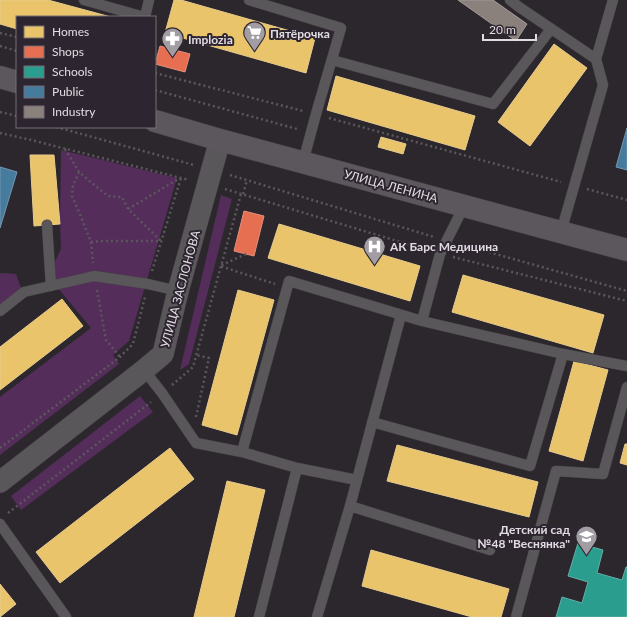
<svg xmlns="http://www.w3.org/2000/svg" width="627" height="617" viewBox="0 0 627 617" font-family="Lato,sans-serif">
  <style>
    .green { fill: #542d5b }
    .homes { fill: #e9c46a; stroke: #e7cb8e }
    .shops { fill: #e76f51; stroke: #e58f7c }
    .schools { fill: #2a9d8f; stroke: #61b0a8 }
    .public { fill: #457b9d; stroke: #7498b2 }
    .industry { fill: #8a817c; stroke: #a49c9b }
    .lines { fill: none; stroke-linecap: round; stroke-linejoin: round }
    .service-casing { stroke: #49454a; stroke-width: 11 }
    .minor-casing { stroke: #49454a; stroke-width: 22 }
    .secondary-casing { stroke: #49454a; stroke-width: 23 }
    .path { stroke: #5b575c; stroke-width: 2.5; stroke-dasharray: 2 3; stroke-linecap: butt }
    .service { stroke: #5a575a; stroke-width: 10 }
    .minor { stroke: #5a575a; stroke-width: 21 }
    .secondary { stroke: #5c565d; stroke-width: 22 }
    .labels { text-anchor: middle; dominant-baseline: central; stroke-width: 4; stroke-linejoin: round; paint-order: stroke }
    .poi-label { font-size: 12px; font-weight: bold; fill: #e1dbe2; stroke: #2d252f; text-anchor: start }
    .street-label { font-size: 12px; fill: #e1dbe2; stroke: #2d252f }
  </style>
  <rect width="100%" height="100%" fill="#2c272d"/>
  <path class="green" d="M61,150L177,178L129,341L113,355L119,364L0,455V397L91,328L48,276L61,249L60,224Z
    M221,195L232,199L189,364L180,370Z
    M1,273L16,274L21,288L0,305V274Z
    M140,396L153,412L21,510L11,496Z"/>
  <path class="homes" d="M0,0H48L111,17H17V29L0,24Z
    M174,0H181L315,38L306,73L165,33Z
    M554,44L587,68L530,146L498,122Z
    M336,76L475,116L465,150L327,110Z
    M381,137L406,144L403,154L378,147Z
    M30,155H54L60,224L34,226Z
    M279,224L420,266L410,301L268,258Z
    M463,275L604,315L593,353L452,312Z
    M238,290L274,300L237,435L202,425Z
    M62,299L83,326L0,390V347Z
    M574,361L608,370L583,461L549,451Z
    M625,444H627V465L620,463Z
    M397,445L538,482L529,517L387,481Z
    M170,448L194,479L60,583L36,552Z
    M227,481L265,490L234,617H194Z
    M371,550L509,589L501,617H472L362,586Z
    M0,584L16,604L0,617Z"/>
  <path class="shops" d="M160,46L190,54L185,72L155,64Z
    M244,211L264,216L254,256L234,251Z"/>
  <path class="schools" d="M578,543L603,550L597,573L622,580L626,567H627V617H556L562,597L582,603L588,582L568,576Z"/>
  <path class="public" d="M627,128V170L616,167Z
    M0,167L17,172L0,228Z"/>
  <path class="industry" d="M458,0H493L527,24L516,41Z"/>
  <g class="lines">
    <defs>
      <path id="service" d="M84,0L144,17
        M249,0L341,28L316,114L303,162
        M510,0L519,7L596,59
        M145,17L149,0
        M332,60L493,104L551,29
        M47,225L51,286
        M561,232L603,85L596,59L613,0
        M0,311L24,292L94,276L148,284L178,291
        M422,321L440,254L464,206
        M563,354L627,366
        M144,370L162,393L196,443L242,452L289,281L422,321L563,354L530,466L372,422
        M242,452L297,468L357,480
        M350,506L490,550
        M0,524L66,617
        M259,617L297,468
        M317,617L350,506L401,315
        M516,617L556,471L603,474L627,387"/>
      <path id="minor" d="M0,482L144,370L163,354L178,291L220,140"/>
      <path id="secondary" d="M0,77L17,82
        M155,121L220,140L627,250"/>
    </defs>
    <use href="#service" class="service-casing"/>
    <use href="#minor" class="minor-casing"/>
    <use href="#secondary" class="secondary-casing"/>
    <path class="path" d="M0,33L17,37
      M0,46L17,51
      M155,73L303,111
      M155,90L297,129
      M0,112L17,116
      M329,118L561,182
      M56,127L194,165
      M0,133L31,140L189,180
      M65,149L79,172L98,188L108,196L122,197L128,209L161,241
      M79,172L73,186L72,196L79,212L91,242L93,263
      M230,175L434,237
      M225,189L427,250
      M587,189L627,200
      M243,194L247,180
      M128,209L180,178
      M91,242L103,241H161
      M460,244L627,291
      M246,254L220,266L275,284
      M453,257L627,301
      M152,271L181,178
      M97,290L106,340L120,357
      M172,385L193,367L241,194
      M196,417L209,358L196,355
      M0,448L120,357L133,344L145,297
      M8,513L151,402"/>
    <use href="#service" class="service"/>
    <use href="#minor" class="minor"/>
    <use href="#secondary" class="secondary"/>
  </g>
  <defs>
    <symbol id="supermarket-pin" viewBox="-11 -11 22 30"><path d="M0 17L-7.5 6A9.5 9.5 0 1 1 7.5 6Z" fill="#a29ca3" stroke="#2d252f"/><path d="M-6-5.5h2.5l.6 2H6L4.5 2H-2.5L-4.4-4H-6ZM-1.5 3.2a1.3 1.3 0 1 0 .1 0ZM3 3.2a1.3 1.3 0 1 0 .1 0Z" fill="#fff"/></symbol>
    <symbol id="pharmacy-pin" viewBox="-11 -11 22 30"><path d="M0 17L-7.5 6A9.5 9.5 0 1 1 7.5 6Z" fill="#a29ca3" stroke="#2d252f"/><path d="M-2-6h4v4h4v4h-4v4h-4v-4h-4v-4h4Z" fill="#fff"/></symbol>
    <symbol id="hospital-pin" viewBox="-11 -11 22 30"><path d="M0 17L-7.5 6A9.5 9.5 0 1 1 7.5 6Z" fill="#a29ca3" stroke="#2d252f"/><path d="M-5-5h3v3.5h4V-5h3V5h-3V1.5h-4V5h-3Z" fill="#fff"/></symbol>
    <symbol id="school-pin" viewBox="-11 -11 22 30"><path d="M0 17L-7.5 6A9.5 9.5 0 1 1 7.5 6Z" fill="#a29ca3" stroke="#2d252f"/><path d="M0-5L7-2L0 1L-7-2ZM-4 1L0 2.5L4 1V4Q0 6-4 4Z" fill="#fff"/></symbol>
  </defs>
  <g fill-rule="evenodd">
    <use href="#supermarket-pin" x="242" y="20" width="25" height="34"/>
    <use href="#pharmacy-pin" x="160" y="26" width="25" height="34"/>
    <use href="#hospital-pin" x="362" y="234" width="25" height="34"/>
    <use href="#school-pin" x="574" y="524" width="25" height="34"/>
  </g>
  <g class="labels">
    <g class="poi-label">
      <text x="270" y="33">Пятёрочка</text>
      <text x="188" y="39">Implozia</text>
      <text x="390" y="246">АК Барс Медицина</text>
      <text x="570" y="529" text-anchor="end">Детский сад<tspan x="570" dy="14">№48 "Веснянка"</tspan></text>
    </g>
    <g class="street-label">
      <text transform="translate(391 186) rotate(15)">УЛИЦА ЛЕНИНА</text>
      <text transform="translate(180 289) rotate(-75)">УЛИЦА ЗАСЛОНОВА</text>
    </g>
  </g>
  <rect x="16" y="16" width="140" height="112" fill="#2d252f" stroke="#756e77"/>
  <rect x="24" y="26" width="20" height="12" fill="#e9c46a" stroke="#756e77"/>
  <text x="52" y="36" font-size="12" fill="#e1dbe2">Homes</text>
  <rect x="24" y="46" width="20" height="12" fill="#e76f51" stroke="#756e77"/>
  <text x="52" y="56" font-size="12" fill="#e1dbe2">Shops</text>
  <rect x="24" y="66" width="20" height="12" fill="#2a9d8f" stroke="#756e77"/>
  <text x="52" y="76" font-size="12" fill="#e1dbe2">Schools</text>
  <rect x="24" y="86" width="20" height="12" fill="#457b9d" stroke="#756e77"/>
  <text x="52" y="96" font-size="12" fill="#e1dbe2">Public</text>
  <rect x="24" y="106" width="20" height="12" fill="#8a817c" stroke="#756e77"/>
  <text x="52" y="116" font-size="12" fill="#e1dbe2">Industry</text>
  <path d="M483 34v6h53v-6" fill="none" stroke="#e1dbe2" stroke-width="2"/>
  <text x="489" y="34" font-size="12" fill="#e1dbe2" stroke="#2d252f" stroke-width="3" paint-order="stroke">20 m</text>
</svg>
